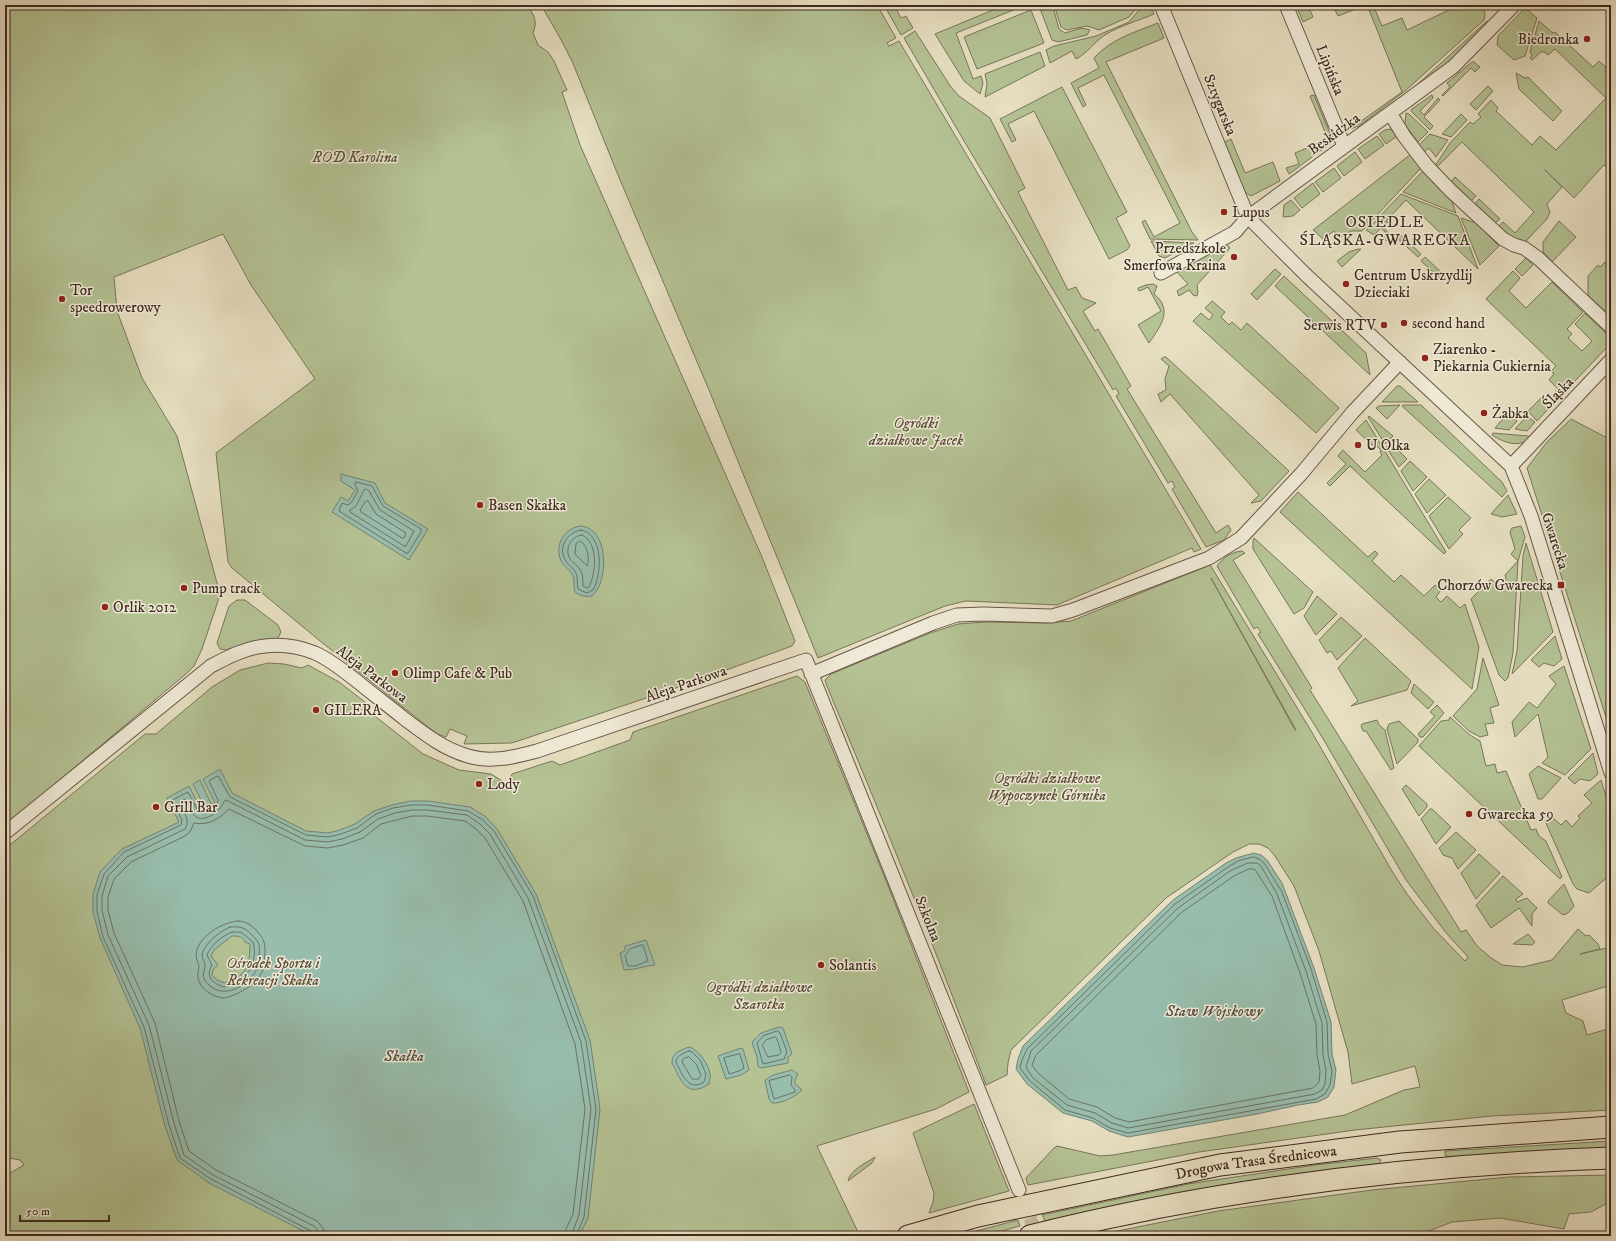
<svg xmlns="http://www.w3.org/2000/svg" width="1616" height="1241" viewBox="0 0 1616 1241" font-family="'IM FELL DW Pica',serif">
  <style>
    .green { fill: #b4c294; stroke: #79765a; fill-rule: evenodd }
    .water { fill: #98bdad; stroke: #748274; fill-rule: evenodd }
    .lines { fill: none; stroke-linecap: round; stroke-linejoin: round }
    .shore { stroke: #6b7366; stroke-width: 1 }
    .street-tunnel { stroke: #c5bba1; stroke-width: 13; stroke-dasharray: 13 6; stroke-linecap: butt }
    .street-casing { stroke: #685648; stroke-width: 15 }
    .primary-casing { stroke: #3e291f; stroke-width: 23 }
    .street { stroke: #efead7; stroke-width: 13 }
    .primary { stroke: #e7dfc2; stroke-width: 21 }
    .poi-dot { fill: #8f2418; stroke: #efead7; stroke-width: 1.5 }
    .labels { text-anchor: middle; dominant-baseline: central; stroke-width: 3; stroke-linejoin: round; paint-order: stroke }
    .poi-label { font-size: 15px; fill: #3e291f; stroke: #efead7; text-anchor: start }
    .street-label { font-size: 15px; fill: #3e291f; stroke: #efead7 }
    .park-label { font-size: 15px; font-style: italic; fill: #5c4f3c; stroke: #efead7 }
    .neighbourhood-label { font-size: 16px; letter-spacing: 1px; fill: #3e291f; stroke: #efead7 }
    .water-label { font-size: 16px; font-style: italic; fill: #544e42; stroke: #efead7 }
  </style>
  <rect width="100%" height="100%" fill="#e7dfc2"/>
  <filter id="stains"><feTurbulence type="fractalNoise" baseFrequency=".005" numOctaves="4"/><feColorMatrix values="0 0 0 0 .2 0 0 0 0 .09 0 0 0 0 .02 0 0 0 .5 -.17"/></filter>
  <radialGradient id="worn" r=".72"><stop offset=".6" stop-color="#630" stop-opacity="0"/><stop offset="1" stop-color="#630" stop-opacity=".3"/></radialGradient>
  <path class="green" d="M5,5H527C534,15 538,21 533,33L538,45L548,52L554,61L567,90L562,92L580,145L762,557L795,641L792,646L691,683L518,741L511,743L464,744L467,736L450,729L446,737L437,734L320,641L232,568L228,562L216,453L315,379L251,285L223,234L114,277L117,311L142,378L177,436L217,583L219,593L218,601L202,649L194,666L186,674L5,826Z
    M541,5H877L896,38L887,43L889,46L899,41L1201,549L1194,552L1192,548L1057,605L966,601L945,606L818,658L709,390L618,175L572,61L559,36Z
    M884,5H894L901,18L906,16L913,28L901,35Z
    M1005,5H1026L956,33L973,79L981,76L983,83L980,94L964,81L935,34Z
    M1117,5H1139L1129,17L1099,30L1087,26L1067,30L1061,27L1055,8L1056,7L1109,8Z
    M1143,5H1150L1154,14C1138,21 1119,26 1105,35C1094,42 1088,53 1076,59L1072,51L1050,63L1046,50L1054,46L1096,36L1129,22Z
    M1337,5H1366L1338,16L1335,10Z
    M1367,5H1373L1382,26L1402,18L1407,30L1451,9L1450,5H1482L1485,13L1484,20L1405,91L1359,126L1350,129L1402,92Z
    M1039,6L1053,7L1059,29L1065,33L1082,28L1090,30L1087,35L1058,42L1052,40Z
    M1308,6L1313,17L1303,22L1298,10Z
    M1524,9L1528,10L1537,18L1525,56L1514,60L1497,45L1498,36Z
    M1031,10L1044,43L977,69L964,37Z
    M1487,21L1489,24L1452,60L1418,86V84Z
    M1539,21L1553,33L1555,32L1593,67L1599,61L1611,72V170L1604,165L1574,198L1544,169L1562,187L1547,204L1550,212L1547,219L1525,242L1509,237L1498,227L1503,222L1515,233L1534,212L1462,142L1436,168L1435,166L1450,143L1470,122L1473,124L1481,117L1478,114L1491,100L1498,108L1496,111L1532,145L1540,136L1556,150L1606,98L1555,49L1548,55L1544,52H1541L1532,60L1530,58L1532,55L1530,52Z
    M1158,23L1164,38L1106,62L1192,232L1198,240L1150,239L1142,222L1145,220L1154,237L1180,223L1104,75L1078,88L1086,105L1083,107L1071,83L1099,68L1094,58C1111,39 1135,32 1158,23Z
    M915,31L951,87L959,96L990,118L1025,188L1018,192L1068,290L1076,287L1082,298L1096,303L1083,311L1095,331L1098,329L1131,386L1127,389L1216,533L1228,525L1231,530L1224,540L1206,547L1172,489L1175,487L1172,481L1168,483L1116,396L1119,394L1116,388L1113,390L964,141L904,38Z
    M1040,52L1045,66L985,97L987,83L985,74Z
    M1472,62H1474L1480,67L1475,72L1471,68L1443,96L1442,95L1450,87L1447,83Z
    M1516,73L1525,78L1528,77L1562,111L1553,121L1519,89Z
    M1488,86L1493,91L1476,110L1470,104Z
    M1062,87L1127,212L1116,218L1130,246L1127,250L1109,259L1034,111L1008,124L1016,140L1012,142L1000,119Z
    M1314,95L1331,136V143L1289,174L1286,168L1299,164L1295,153L1328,139L1310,96Z
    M1432,95L1433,98L1420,111L1424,115L1438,98L1440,100L1424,117L1433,126L1430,130L1411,111L1412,109Z
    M1406,113L1409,114L1428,132L1418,142L1405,125Z
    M1461,114L1467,120L1451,137L1442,134Z
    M1390,129L1397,136L1386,144L1379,134L1385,130Z
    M1430,134L1448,140L1436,157L1429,148L1424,152L1419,145Z
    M1377,136L1384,145L1365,159L1358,149Z
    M1231,139L1245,173L1273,162L1280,181L1251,196L1242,190L1223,143Z
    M1355,152L1362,162L1344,176L1337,166Z
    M1411,154L1421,168L1362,231H1352L1338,238L1334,231L1323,239L1313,230Z
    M1334,168L1341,178L1323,192L1315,182Z
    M1423,171L1451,199L1456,213L1403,192Z
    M1455,177L1476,196L1471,201L1451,182Z
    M1313,183L1320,194L1302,208L1294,198Z
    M1401,194L1458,216L1478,269L1406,200L1386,221L1388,222L1384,226L1377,219Z
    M1479,199L1500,219L1495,223L1475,204Z
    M1291,200L1300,210L1293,216L1283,217L1284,205Z
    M1461,218L1476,223L1499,246L1480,265Z
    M1376,221L1393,237L1388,242L1382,237L1386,233L1381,228L1374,235L1366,230Z
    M1559,221L1576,237L1552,262L1543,252V242Z
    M1401,235L1421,254L1418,257L1397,238Z
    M1151,241L1194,243L1165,258L1159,256Z
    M1226,243L1230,248L1197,285L1198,292L1197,296L1193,295L1189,290L1179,296L1177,291L1188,284L1177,272V270Z
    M1358,249H1361L1342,267L1337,261L1349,252Z
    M1425,257L1445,276L1442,280L1421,261Z
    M1526,258L1533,265L1522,276L1515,269Z
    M1605,262L1611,268V317L1589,296L1588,293V276L1598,265L1600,267Z
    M1275,269L1281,274L1257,300L1251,294Z
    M1513,271L1520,278L1509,291L1526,308L1552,282L1583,312L1567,329L1572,334L1568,338L1582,351L1592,341L1575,324L1585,313L1611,338V343L1558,399L1553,394L1558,389L1549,380L1554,374L1551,371L1556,366L1486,299Z
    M1284,276L1366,353L1370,375L1275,286Z
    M1153,284L1157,286L1154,294C1174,310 1160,327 1149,343L1138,325L1161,311L1148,287L1140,291L1138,290V288L1146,285Z
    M1212,301L1225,312L1221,317L1229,325L1232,322L1241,330L1247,323L1339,408L1316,433L1193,321L1201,313L1209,320L1213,315L1205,308Z
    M1164,357H1166L1289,471L1261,501L1251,503L1259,495L1170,394L1161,402L1158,394L1166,390L1165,379L1169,366L1161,359Z
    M1397,386H1400L1418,402H1382Z
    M1542,397L1551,406L1537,421L1528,411Z
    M1400,405L1387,419L1376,408L1379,406Z
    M1403,405H1421L1502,482L1507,491L1502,497L1402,406Z
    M1508,413L1517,421L1509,430L1495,428Z
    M1369,416L1393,436L1385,444L1368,417Z
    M1527,416L1535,422L1527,431L1515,429Z
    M1571,419L1611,440V733L1527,468L1547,442Z
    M1366,420L1446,552L1444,554L1350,466L1330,486L1327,483L1346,464L1338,456L1343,450L1365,472L1382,455L1380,452L1381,450L1375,444L1372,445L1356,430Z
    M1493,433L1528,436L1531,438C1519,448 1504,443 1492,435Z
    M1391,443L1407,459L1399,467L1386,447Z
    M1410,461L1427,477L1413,491L1401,471Z
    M1429,479L1446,495L1427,513L1415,494Z
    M1298,492L1368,557L1375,551L1378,554L1372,561L1394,582L1401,575L1424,596L1435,585L1441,590L1436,597L1441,602L1447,596L1460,608L1465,604L1479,647L1472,689L1280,512Z
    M1508,495L1517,514L1502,517L1491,514Z
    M1448,497L1471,518L1459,530L1463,534L1449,549L1429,516Z
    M1521,526L1525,537L1518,561L1513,653L1508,678L1505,681L1499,675L1471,599L1491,579L1499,586L1506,578L1505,575L1518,561L1511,554L1515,549L1510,532L1512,528Z
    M1254,538L1313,592L1304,608L1294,614L1253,549V542Z
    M1526,543L1553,632L1512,674L1517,651L1523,556Z
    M1242,551L1245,553L1233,560L1312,688L1310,690L1461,932L1466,930L1477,946L1490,957L1502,965L1523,967L1552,960L1578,929L1586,936L1589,935L1598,944L1600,949L1580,954L1611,947V985L1562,1000L1566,1013L1583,1021L1587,1035L1608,1029L1611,1037V1110L1492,1116L1355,1130L1199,1152L1028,1185L1026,1178L1054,1148L1057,1146L1100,1156L1113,1155L1345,1115L1404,1090L1420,1087L1415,1066L1352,1084L1348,1052L1319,951L1294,886L1275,856L1268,848L1259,844H1249L1233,852L1166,898L1011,1050L1008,1063L1007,1075L986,1085C936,950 882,817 826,684L825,680L831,674L930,633L958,624L985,622L1046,623L1071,621L1205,567V566L1209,563L1310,729L1392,871L1407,894L1434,929L1465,961L1468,957L1447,934L1406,880L1322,737L1258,634L1261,632L1257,627L1254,629L1217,566C1223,558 1231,552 1242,551ZM1211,578L1296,730H1295Z
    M1317,596L1337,614L1316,635L1304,616Z
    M237,600H245L278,625L281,632L278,638L276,639L253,641L226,650L220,649L217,643L229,606Z
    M1341,617L1362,636L1337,660L1331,651L1327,653L1319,640Z
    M1555,636L1562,659L1554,666L1544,663L1539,667L1531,660Z
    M1365,638L1411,681L1407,690L1351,706L1358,701L1338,668Z
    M1483,658L1499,705L1490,708L1494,723L1485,724L1488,735L1480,737L1469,731L1453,716L1477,689Z
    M268,663L284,664L302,668L308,665L339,682L365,702L366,709L423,754L459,770L491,774L507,784L512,774L552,761L560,765L630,740L633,732L797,676L805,682L885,878L969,1092L936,1109L817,1146L858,1232L843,1236H5V1176L24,1165L20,1160L9,1158L5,1149V849L145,734H156L212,687L240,670Z
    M1564,666L1591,749L1565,775L1542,763L1548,757L1538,714L1515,737L1512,722L1529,702L1537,708L1556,684L1549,676Z
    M1414,684L1434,702L1428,709L1411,693Z
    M1437,705L1444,713L1423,737H1420L1418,734L1435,716L1430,712Z
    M1450,717L1470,735L1480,741L1486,766L1495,764L1497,773L1506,771L1531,830L1536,829L1539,836L1546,841L1562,877L1560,879L1419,746L1441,721L1449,720Z
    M1377,720L1379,725L1385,730L1394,768L1391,770L1366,731H1363L1361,726L1362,724Z
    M1399,721L1418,739V742L1397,764L1387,729L1389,724Z
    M1593,753L1598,774L1590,781L1580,779L1575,784L1568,778Z
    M1538,766L1561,778L1542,799H1538L1529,774Z
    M1601,780L1611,814V874L1589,893L1577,889L1573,884L1545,821L1551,816L1561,825L1566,820L1572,827L1580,818L1578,816L1592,803L1584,795Z
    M1406,785L1427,804V807L1419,816L1402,789Z
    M1430,809H1432L1451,827L1436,844L1421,819Z
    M1456,832L1476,850L1458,869L1452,858L1443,855L1439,848Z
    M1479,854L1500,873L1476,899L1461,873Z
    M1503,876L1523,894L1516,899L1517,902L1527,898L1537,908L1532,914V926L1519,908L1491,928L1476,905Z
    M1564,884L1574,906L1568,913L1563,915L1548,903V901Z
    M1528,934L1535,942L1532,945L1513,944Z
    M974,1104L1009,1191L929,1213L933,1202L934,1193L913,1133Z
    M1611,1141V1148L1449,1157L1445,1155V1151Z
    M875,1157L872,1163L848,1181C850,1170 866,1163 875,1157Z
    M1377,1158L1381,1160L1379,1164L1253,1180L1189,1191L1045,1221L1042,1215L1188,1184L1315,1165Z
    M1611,1175V1201L1591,1212L1569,1214L1564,1229L1500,1218L1452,1222L1416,1236H1092L1218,1211L1372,1190L1509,1177Z
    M1018,1220L1020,1226L984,1236H957Z"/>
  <path class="water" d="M341,474L375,483L385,503L428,529L409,560L332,512L341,497L348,501L355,490L341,481Z
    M581,526C609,528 609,582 592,596C585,597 580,596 575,592C573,587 575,581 573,576C571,570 564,567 561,561C554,545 564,528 581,526Z
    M220,769L232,793L306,831L328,833L340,830L355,824L374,811L392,805L411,801H428L470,807L486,817L497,829L536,894L590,1040L600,1109L588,1218L579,1236H313L209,1183L177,1160L165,1126L140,1028L100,938L93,912V894L100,872L115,856L122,849L179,822L167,798L189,786L201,810L205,808L193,784L200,780L211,804L215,803L203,779ZM232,936C239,936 242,936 245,942L250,944L249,965L240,976L225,983L217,980L212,975L213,970L218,965L211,956L214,950Z
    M1254,853L1261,855L1267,860L1282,883L1314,968L1331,1022L1332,1054L1336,1070L1334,1087L1328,1097L1318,1102L1298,1105L1257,1114L1128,1137L1109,1131L1092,1121L1063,1113L1027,1084L1016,1069L1018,1059L1023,1046L1173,900L1226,863L1236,858Z
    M646,940L655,965C644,966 635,970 624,970L620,953L625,951V946Z
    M779,1027L783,1028L792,1054L788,1057V1063L761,1068L758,1066L757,1057L752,1042L761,1033Z
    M689,1047C698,1049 709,1065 710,1074C711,1078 709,1080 709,1084C686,1099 681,1080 672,1063C671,1053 681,1050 689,1047Z
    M741,1048L743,1049L749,1070L741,1075L726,1079L718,1056Z
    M792,1070L798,1074L795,1080V1084L802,1090C795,1097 781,1104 772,1103L769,1099L765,1080L773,1075Z"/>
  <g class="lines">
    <path class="shore" d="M356,482L372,486L383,506L421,529V532L408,553H406L339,511L342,503L348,505L351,503L358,491L355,485Z
      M366,489L369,491L380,510L414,531L406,546H404L350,512V510L356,506L364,490Z
      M368,501L376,514L406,533L404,538H402L361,512L360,510L365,502Z
      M581,530C604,534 602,575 593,590L587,593L578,589C577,584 578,578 576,573C574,568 569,566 566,561C557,548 567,532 581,530Z
      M582,535C599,543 596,573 589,587L587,588L583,586C583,581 583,575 581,571C578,565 573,563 570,559C564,549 571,536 582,535Z
      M580,541C588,545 590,559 587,566L575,554L576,544Z
      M1254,857L1259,859L1264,863L1282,892L1311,969L1327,1022L1328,1054L1332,1071L1330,1085L1325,1094L1316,1099L1128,1133L1110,1128L1093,1118L1065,1110L1030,1081L1020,1068L1022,1060L1027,1049L1175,904L1228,867L1238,861Z
      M1248,863H1257L1261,866L1277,894L1306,971L1322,1023L1323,1055L1326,1071L1325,1084L1322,1090L1315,1094L1128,1128L1112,1123L1095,1113L1067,1105L1033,1078L1026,1067L1031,1051L1178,908L1230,871Z
      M1249,869H1254L1256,871L1272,896L1300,973L1316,1024L1317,1055L1320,1071L1319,1082L1313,1088L1129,1122L1115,1118L1097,1107L1069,1099L1038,1073L1032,1065L1036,1055L1182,912L1234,876Z
      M238,921C246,921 251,925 256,930C266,941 266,946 264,960C264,965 264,969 262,972C254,985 247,989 234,995C230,996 228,998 223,998C213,997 200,989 198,978C197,974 199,970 199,966C198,962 196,959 196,955C197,937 222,922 238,921Z
      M230,927C241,926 245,928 252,935C260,943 260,945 259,957C258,960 259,965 257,969C249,985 225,1000 209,985C207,983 205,981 204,978C202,974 205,970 205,966C205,962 202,959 202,954C206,942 219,932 230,927Z
      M232,932H241L253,942C259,964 245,983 224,987C212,983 205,977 212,965L207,955C211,945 222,936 232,932Z
      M643,945L648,961L635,966H628L625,956L630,949Z
      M778,1031L780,1033L787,1052L784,1059L763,1064L757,1043L763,1036Z
      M775,1037L777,1039L781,1052L779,1055L768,1057L762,1045L766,1040Z
      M689,1051L692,1052L700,1060L706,1074L704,1082C688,1092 682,1074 676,1062C676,1056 684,1053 689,1051Z
      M740,1054L744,1068L739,1071L729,1074L724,1058Z
      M689,1057L696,1064L701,1075L699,1079H692L682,1062L683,1059Z
      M790,1075L792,1077L791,1085L795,1090V1092L774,1099L769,1081Z
      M314,1236L311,1231L211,1179L180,1158L169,1125L144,1027L103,937L97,911V895L104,874L124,852L181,825L182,820L173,801L174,799L188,792L198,811L201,813L206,812L209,808L217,806L218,800L209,781L217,776L219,777L230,797L306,835L328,837L341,834L357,828L376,814L393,808L411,805H428L468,811L483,820L494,831L533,896L586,1041L596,1109L584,1217L576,1236
      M319,1236L318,1231L314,1226L213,1175L184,1155L174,1123L149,1025L108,935L102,910V896L108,876L127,857L185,829C191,820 183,811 179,803L184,799L186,800C189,805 191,813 196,817C205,823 222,810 224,801L226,800L305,840L328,842L342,839L360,832L378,819L395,813L412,810H428L467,815L480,824L490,834L528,898L581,1042L591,1109L579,1215L571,1236
      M325,1236L323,1228L317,1221L216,1170L189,1151L179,1121L155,1023L114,933L108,910V897L114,879L131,862L185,836L190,832L194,823C208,826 219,819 229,809L305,846L328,848L343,845L363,838L381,824L412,816H427L465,821L476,829L485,838L523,901L575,1044L585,1109L573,1214L566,1229L565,1236"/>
    <path class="street-tunnel" d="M1023,1200L1037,1236"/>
    <defs>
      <path id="street" d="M1161,5L1248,217L1306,275L1511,466L1531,516L1611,773
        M1286,5L1344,146
        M1390,113L1404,136L1427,166L1451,191L1503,239L1514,245L1524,248L1538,258L1611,327
        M1161,273L1235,232L1248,217L1453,67L1514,5
        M1511,466L1611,360
        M811,674L933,623L957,615L983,614L1052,616L1073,610L1209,558L1241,538L1301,474L1352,413L1400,362
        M5,833L211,666C228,657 245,648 265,646C281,644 300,647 315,653C331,660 345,672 358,682C374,695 390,707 406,720C426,735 444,749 468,756C491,763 515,757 537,751L806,660L1019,1190"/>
      <g id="primary">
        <path id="s1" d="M908,1236L978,1216L1220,1165L1400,1142L1611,1127"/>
        <path d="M1030,1236C1220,1188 1415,1165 1611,1158"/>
      </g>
    </defs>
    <use href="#street" class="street-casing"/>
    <use href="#primary" class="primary-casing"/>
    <use href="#street" class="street"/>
    <use href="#primary" class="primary"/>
  </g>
  <g class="poi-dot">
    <circle cx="1587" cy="39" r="4"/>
    <circle cx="1224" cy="212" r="4"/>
    <circle cx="1234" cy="257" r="4"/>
    <circle cx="1346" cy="284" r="4"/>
    <circle cx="62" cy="299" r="4"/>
    <circle cx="1404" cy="323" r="4"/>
    <circle cx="1384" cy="325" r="4"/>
    <circle cx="1425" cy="358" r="4"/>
    <circle cx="1484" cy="413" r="4"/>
    <circle cx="1358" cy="445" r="4"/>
    <circle cx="480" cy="505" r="4"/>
    <rect x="1557" y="581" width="8" height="8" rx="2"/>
    <circle cx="184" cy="588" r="4"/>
    <circle cx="105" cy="607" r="4"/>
    <circle cx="395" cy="673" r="4"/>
    <circle cx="316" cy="710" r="4"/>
    <circle cx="479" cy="784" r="4"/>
    <circle cx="156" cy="807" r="4"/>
    <circle cx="1469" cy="814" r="4"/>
    <circle cx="821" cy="965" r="4"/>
  </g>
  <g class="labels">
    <g class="poi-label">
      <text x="1579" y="39" text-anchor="end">Biedronka</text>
      <text x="1232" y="212">Lupus</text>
      <text x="1226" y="248" text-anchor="end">Przedszkole<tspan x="1226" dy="17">Smerfowa Kraina</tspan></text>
      <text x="1354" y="275">Centrum Uskrzydlij<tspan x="1354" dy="17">Dzieciaki</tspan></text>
      <text x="70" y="290">Tor<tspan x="70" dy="17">speedrowerowy</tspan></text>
      <text x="1412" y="323">second hand</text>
      <text x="1376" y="325" text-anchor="end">Serwis RTV</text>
      <text x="1433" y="349">Ziarenko -<tspan x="1433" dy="17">Piekarnia Cukiernia</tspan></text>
      <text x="1492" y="413">Żabka</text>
      <text x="1366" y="445">U Olka</text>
      <text x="488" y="505">Basen Skałka</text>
      <text x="1553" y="585" text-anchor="end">Chorzów Gwarecka</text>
      <text x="192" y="588">Pump track</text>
      <text x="113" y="607">Orlik 2012</text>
      <text x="403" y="673">Olimp Cafe &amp; Pub</text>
      <text x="324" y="710">GILERA</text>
      <text x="487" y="784">Lody</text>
      <text x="164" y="807">Grill Bar</text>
      <text x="1477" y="814">Gwarecka 59</text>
      <text x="829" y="965">Solantis</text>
    </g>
    <g class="street-label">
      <text transform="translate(1330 70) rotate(68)">Lipińska</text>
      <text transform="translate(1220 105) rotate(68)">Sztygarska</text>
      <text transform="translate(1334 134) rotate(-36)">Beskidzka</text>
      <text transform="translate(1558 393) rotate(-46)">Śląska</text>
      <text transform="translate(1555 541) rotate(72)">Gwarecka</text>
      <text transform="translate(372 674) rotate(37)">Aleja Parkowa</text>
      <text transform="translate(686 684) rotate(-19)">Aleja Parkowa</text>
      <text transform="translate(928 919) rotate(68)">Szkolna</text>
      <text stroke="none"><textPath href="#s1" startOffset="356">Drogowa Trasa Średnicowa</textPath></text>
    </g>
    <g class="park-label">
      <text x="355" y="157">ROD Karolina</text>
      <text x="916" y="423">Ogródki<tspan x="916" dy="17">działkowe Jacek</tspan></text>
      <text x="1047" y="778">Ogródki działkowe<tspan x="1047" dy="17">Wypoczynek Górnika</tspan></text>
      <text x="273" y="963">Ośrodek Sportu i<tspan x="273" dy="17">Rekreacji Skałka</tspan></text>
      <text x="759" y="987">Ogródki działkowe<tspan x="759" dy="17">Szarotka</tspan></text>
    </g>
    <g class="neighbourhood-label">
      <text x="1385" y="222">OSIEDLE<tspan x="1385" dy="18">ŚLĄSKA-GWARECKA</tspan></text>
    </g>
    <g class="water-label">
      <text x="1214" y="1011">Staw Wojskowy</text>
      <text x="404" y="1056">Skałka</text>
    </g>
  </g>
  <rect width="1616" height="1241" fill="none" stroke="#e7dfc2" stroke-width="20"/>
  <rect x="6" y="6" width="1604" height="1229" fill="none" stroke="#3e291f" stroke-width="2"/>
  <rect x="10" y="10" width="1596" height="1221" fill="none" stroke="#3e291f"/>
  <path d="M20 1215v6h89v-6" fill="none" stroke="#3e291f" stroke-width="2"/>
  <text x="26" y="1215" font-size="12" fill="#3e291f" stroke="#efead7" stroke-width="3" paint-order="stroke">50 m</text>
  <rect width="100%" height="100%" filter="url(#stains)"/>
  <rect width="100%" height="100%" fill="url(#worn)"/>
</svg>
